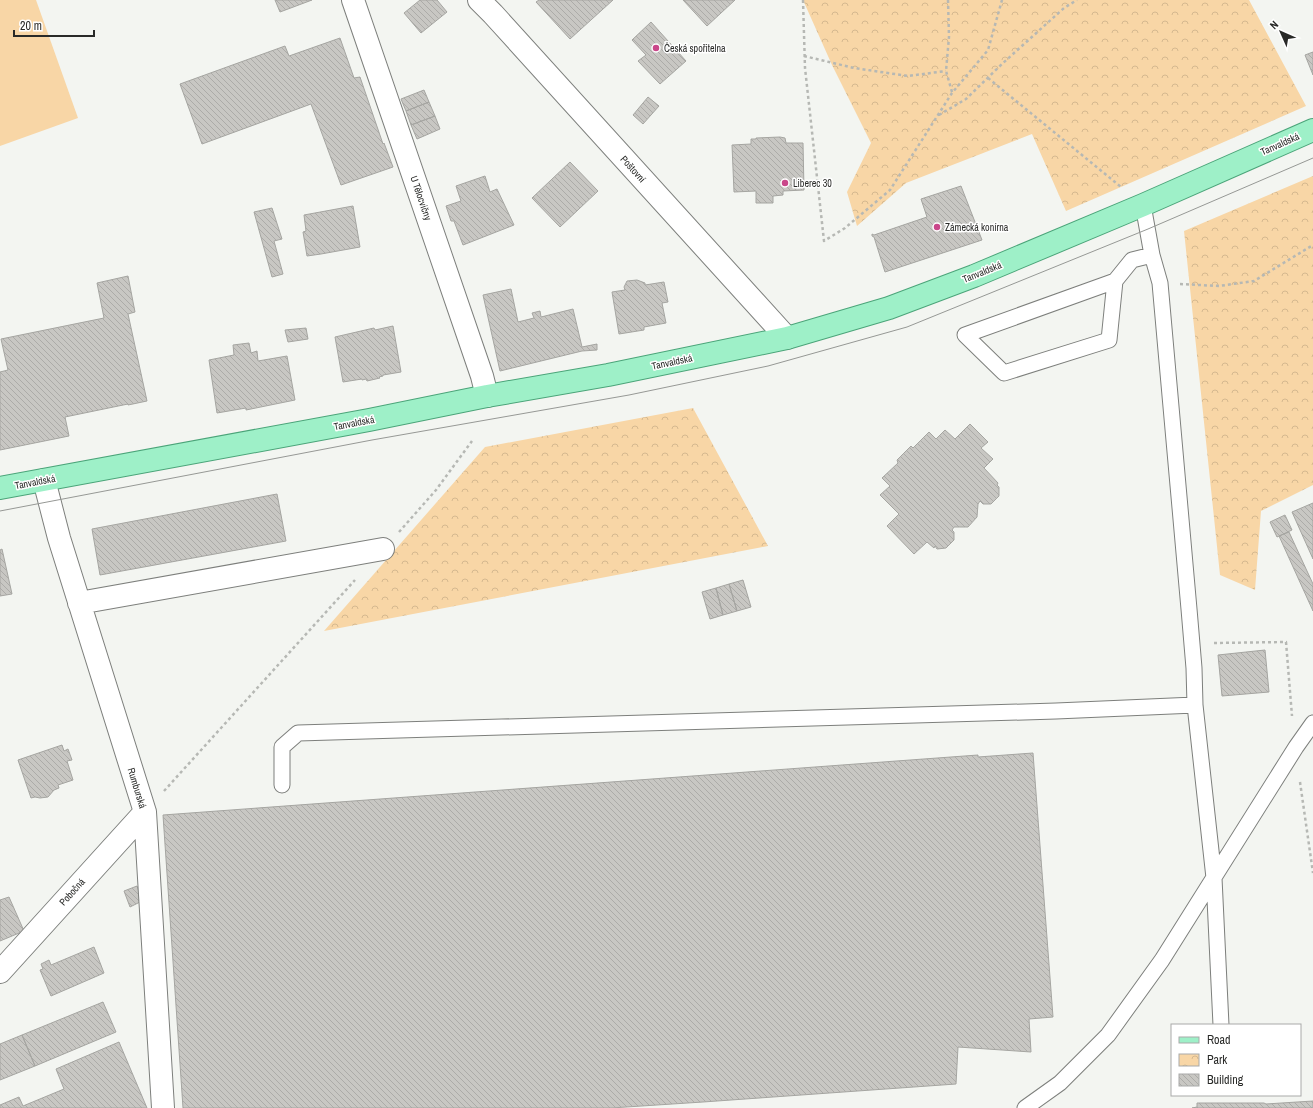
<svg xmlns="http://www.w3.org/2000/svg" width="1313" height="1108" viewBox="0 0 1313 1108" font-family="'Archivo Narrow',sans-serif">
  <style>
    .park { fill: url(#park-crowns) }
    .garden { fill: #f8d6a6 }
    .building { fill: url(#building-back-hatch); stroke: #a5a5a1 }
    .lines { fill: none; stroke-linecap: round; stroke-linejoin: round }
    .lane-casing { stroke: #7d7f7c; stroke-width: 17 }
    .street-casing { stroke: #7d7f7c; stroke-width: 24 }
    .primary-casing { stroke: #4ba479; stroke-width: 24 }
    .path { stroke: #b6b8b4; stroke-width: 2.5; stroke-dasharray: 3 3; stroke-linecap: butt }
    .lane { stroke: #fff; stroke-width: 15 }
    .street { stroke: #fff; stroke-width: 22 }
    .primary { stroke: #9ef0c8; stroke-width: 22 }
    .tram { stroke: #969895; stroke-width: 1 }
    .poi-dot { fill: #ca468a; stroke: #fff; stroke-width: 1.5 }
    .labels { text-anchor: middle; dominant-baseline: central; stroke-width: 3; stroke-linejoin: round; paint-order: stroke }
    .poi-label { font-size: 10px; fill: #292a28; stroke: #fff; text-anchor: start }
    .street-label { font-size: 10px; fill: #292a28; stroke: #fff }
  </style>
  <defs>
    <pattern id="park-crowns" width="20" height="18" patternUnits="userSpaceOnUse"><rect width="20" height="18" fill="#f8d6a6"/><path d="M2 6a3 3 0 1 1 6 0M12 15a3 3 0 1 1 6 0" fill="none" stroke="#d5b88f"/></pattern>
    <pattern id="building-back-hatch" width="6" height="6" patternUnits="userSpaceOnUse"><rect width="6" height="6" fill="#c8c7c3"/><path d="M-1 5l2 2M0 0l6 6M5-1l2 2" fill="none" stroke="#acaba8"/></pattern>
  </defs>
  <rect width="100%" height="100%" fill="#f3f5f1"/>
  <path class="park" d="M803,0H1249L1306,106L1066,211L1032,134L906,183L857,226L847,192L871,143L832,65Z
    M1313,176V485L1261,511L1255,590L1220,575L1184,231Z
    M693,408L768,546L324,631L485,447Z"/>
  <path class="garden" d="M0,0H36L78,118L0,146Z"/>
  <path class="building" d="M275,0H312L280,12Z
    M420,0H437L447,12L421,33L404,13Z
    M539,0H613L570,39L536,2Z
    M683,0H735L707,26Z
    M651,22L686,61L660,84L638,61L646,55L632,40Z
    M340,38L354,78L360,77L383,144L384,143L393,167L341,185L311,104L202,144L180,84L285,46L289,56Z
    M1313,52V75L1305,55Z
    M424,90L429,102L406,111L401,99Z
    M648,97L659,106L643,124L633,115Z
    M429,102L435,116L411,125L406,111Z
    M435,116L440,129L417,139L411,125Z
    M780,137L785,138L786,143H803L804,190L783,191V195L773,196V203H756V191L734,192L732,145L751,144V139H756V138Z
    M570,162L598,191L560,227L532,198Z
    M485,176L490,192L497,189L514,225L463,245L454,221H451L446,206L461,201L456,186Z
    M961,186L982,240L885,272L874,237L872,236V234L874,235L927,217L921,199Z
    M353,206L360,247L321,254L307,256L303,232L306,231L304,215Z
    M272,208L282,239L274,241L283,274L272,277L254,212Z
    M128,276L135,312L128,314L147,401L128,405V404L65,417L69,436L0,450V372L8,370L1,339L104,318L97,283Z
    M637,280L645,283V285L664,282L668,302L662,303L666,323L644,327V330L619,334L612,292L625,290L624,287L627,281Z
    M511,289L518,322L534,318L532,313L540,311L541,317L573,309L582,347L597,344V350L582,351L500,371L483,295Z
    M393,326L401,372L383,375V376L379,377L380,378L367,381L366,379L362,380V379L343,382L335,337L374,328L375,330Z
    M306,328L308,339L288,342L285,330Z
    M249,343L251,353L257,351L258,361L287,356L295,400L246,410V408L217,413L209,360L234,355L233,345Z
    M970,424L988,442L981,448L993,459L984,468L998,483L997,485L999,487V496L991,504H983L980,501L978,504L977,517L968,527H954L952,530L954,532V540L946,548L937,549L935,546L934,548L927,542L914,554L887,526L899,514L880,495L890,486L882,478L898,463L897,460L911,446L913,448L929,432L936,439L945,430L955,439Z
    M277,494L286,541L100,575L92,529Z
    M1313,503V559L1292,512Z
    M1285,515L1292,530L1277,537L1270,522Z
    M1289,532L1313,584V611L1279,536Z
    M2,549L12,594L0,596V550Z
    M743,580L751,607L737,611L729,584Z
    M729,584L737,611L723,615L716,588Z
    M716,588L723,615L710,619L702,592Z
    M1265,650L1269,692L1222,696L1218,655Z
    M62,745L64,751L68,749L72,760L67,761L73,780L58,785L59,788L54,790L48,797L40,798L35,797L31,798L18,760Z
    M1033,753L1053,1017L1029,1019L1031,1052L958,1047L956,1084L703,1102L611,1108H183L163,815L978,755V757Z
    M137,886L142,901L130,907L124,891Z
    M9,897L24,931L0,941V900Z
    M94,947L104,973L51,996L40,970L43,969L41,964L49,960L51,965Z
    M103,1002L116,1032L35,1066L22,1035Z
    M22,1035L35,1066L0,1080V1044Z
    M119,1042L147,1108H0V1105L19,1097L23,1106L64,1089L56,1069Z
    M1313,1101V1108H1192L1197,1107V1103H1264L1266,1104Z"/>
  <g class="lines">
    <defs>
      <path id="lane" d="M1143,205L1152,255L1160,283L1189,609L1194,668L1195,705L1214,878L1221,1025
        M1115,281L1109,340L1004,373L965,335L1115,281L1132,260L1152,255
        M282,785V747L298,733L1056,711L1195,705
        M1025,1108L1060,1083L1108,1035L1162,960L1296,747L1313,723"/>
      <path id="street" d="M353,0L482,376L487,396
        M479,0L493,14L787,338
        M44,480L59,538L145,812L163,1108
        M79,603L383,549
        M0,972L145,812"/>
      <path id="primary" d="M0,488L369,420L487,396L608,375L787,338L889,308L974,276L1143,205L1313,130"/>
    </defs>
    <use href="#lane" class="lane-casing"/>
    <use href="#street" class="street-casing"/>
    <use href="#primary" class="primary-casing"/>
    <path class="path" d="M803,0L805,68L824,241L845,228L890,190L952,93L988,50L1002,0
      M948,0L949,37L946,71L952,92
      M804,56L854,68L908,76L946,71
      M988,78L1121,187
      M939,115L966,99L1003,63L1064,8L1077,0
      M1180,284L1219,286L1254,281L1313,245
      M399,532L436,490L472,441
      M1214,643L1286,642L1292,716
      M1300,782L1313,873
      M164,791L355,580"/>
    <use href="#lane" class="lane"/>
    <use href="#street" class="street"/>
    <use href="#primary" class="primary"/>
    <path class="tram" d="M0,511L372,440L629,395L768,366L907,327L1148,229L1313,158"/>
  </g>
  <g class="poi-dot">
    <circle cx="656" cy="48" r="4"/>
    <circle cx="785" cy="183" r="4"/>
    <circle cx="937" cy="227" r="4"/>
  </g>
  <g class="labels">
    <g class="poi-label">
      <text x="664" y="48">Česká spořitelna</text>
      <text x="793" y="183">Liberec 30</text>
      <text x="945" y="227">Zámecká konírna</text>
    </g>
    <g class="street-label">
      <text transform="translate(1280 144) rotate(-24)">Tanvaldská</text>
      <text transform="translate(633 169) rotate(48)">Poštovní</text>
      <text transform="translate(421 198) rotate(71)">U Tělocvičny</text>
      <text transform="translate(982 272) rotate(-22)">Tanvaldská</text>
      <text transform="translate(672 362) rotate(-12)">Tanvaldská</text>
      <text transform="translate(354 423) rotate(-11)">Tanvaldská</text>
      <text transform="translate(35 482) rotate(-11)">Tanvaldská</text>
      <text transform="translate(137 788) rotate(73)">Rumburská</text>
      <text transform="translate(72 892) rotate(-48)">Pobočná</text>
    </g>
  </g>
  <rect x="1171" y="1024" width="130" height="72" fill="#ffffff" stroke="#a9aaa9"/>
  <rect x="1179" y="1037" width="20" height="6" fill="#9ef0c8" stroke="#a9aaa9"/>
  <text x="1207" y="1044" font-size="12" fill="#292a28">Road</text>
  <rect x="1179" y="1054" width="20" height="12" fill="url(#park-crowns)" stroke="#a9aaa9"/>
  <text x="1207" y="1064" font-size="12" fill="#292a28">Park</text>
  <rect x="1179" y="1074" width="20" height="12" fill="url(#building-back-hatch)" stroke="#a9aaa9"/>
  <text x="1207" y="1084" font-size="12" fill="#292a28">Building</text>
  <g transform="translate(1281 32) rotate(315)" stroke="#ffffff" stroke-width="3" paint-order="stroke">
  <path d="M0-3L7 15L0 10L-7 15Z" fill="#292a28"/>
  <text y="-6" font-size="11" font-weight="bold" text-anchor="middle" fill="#292a28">N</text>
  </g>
  <path d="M14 30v6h80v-6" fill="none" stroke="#292a28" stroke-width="2"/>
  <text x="20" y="30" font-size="12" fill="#292a28" stroke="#ffffff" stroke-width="3" paint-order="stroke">20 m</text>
</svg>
